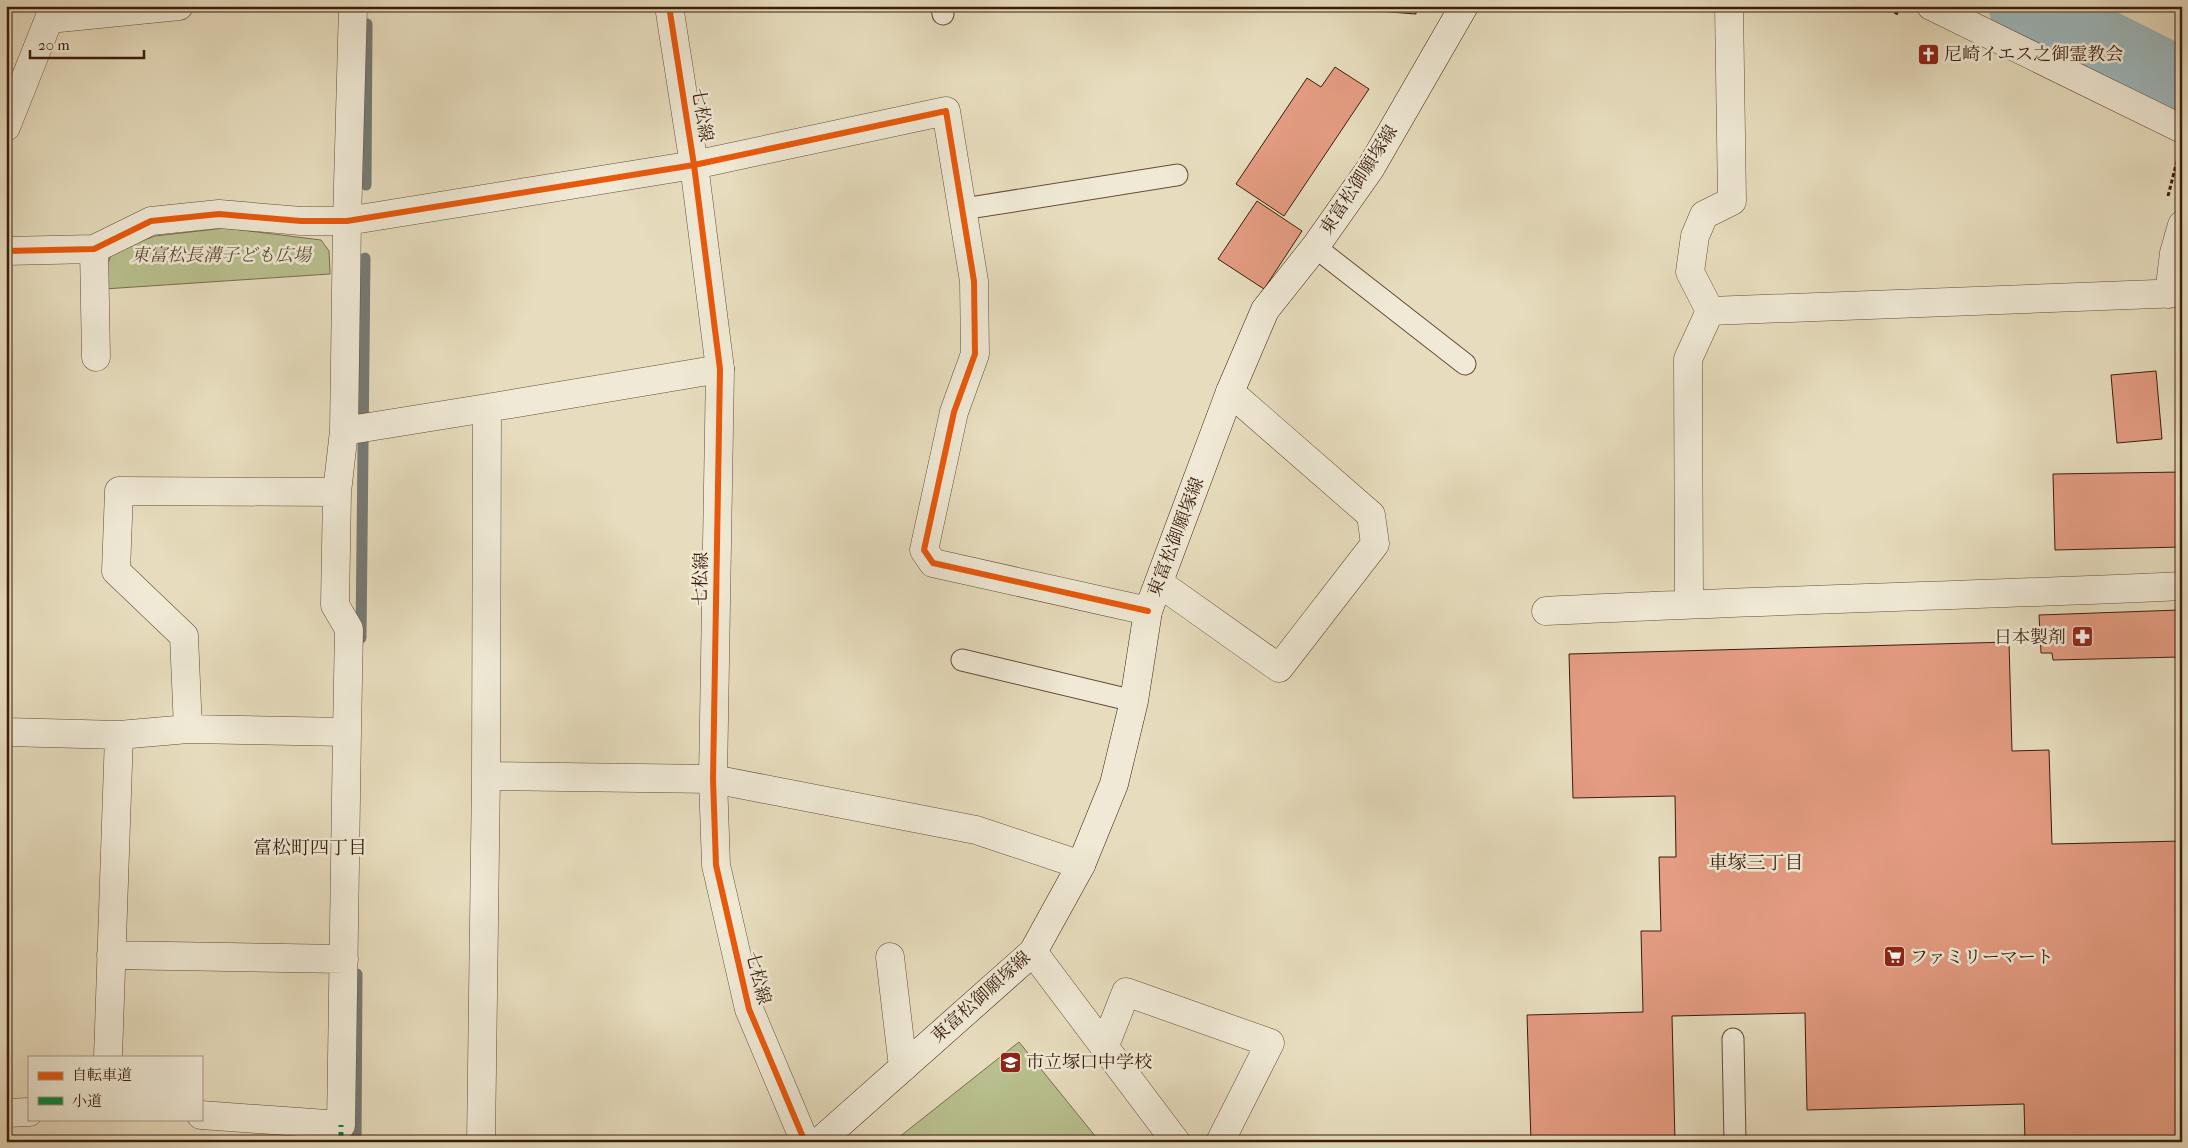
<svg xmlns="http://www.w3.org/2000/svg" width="2188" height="1148" viewBox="0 0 2188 1148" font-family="'IM FELL French Canon','Noto Serif JP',serif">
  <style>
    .green { fill: #b9c08f; stroke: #7a6e4c }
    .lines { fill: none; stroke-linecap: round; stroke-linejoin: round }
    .stream { stroke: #767a75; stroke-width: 11 }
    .river { stroke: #9db8bd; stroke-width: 69 }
    .building { fill: #e49c82; stroke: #3b1c0a }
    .service-casing { stroke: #664c37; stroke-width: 23 }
    .minor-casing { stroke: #664c37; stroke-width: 29 }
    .tertiary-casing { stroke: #664c37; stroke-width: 29 }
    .secondary-casing { stroke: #3b1c0a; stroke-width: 29 }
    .path { stroke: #3b1c0a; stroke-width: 3; stroke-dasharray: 4 2.5; stroke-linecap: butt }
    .service { stroke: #efe9d5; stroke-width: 21 }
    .minor { stroke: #efe9d5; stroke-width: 28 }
    .tertiary { stroke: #efe9d5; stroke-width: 28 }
    .secondary { stroke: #efe9d5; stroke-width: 28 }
    .quiet { stroke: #00873e; stroke-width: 5; stroke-dasharray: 10 5; stroke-linecap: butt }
    .cycleway-casing { stroke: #efe9d5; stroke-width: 9 }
    .cycleway { stroke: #e8590c; stroke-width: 6 }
    .labels { text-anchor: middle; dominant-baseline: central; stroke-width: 5; stroke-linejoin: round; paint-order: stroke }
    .poi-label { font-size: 18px; fill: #3b1c0a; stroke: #efe9d5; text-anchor: start }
    .street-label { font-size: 18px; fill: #3b1c0a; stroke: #efe9d5 }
    .park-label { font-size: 18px; font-style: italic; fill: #614d32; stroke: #efe9d5 }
    .neighbourhood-label { font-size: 19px; fill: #3b1c0a; stroke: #efe9d5 }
  </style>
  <rect width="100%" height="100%" fill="#e7ddbe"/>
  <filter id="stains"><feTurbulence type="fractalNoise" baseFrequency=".004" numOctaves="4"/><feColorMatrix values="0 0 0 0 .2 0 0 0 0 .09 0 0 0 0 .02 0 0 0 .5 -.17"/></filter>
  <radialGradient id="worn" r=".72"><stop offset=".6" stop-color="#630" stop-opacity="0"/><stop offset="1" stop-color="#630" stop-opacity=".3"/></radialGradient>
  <path class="green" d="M225,228L321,240L329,251L330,274L104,289L105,272L112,252L155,236Z
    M1019,1042L1100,1142H893Z"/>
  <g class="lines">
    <path class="stream" d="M366,185L367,24
      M361,638L365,258
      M356,1142L357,974"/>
    <path class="river" d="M2023,6L2096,40L2182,83"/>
  </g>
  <path class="building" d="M1363,6H1416V14L1362,10Z
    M1335,67L1369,89L1284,216L1236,184L1307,78L1321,87Z
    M1257,201L1302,231L1264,289L1218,259Z
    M2156,371L2162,439L2117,443L2111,375Z
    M2182,472V547L2055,550L2053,474Z
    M2179,610L2180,657L2053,660L2052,653H2041L2039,615Z
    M2009,642L2012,751L2049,750L2052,844L2182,841V1142H2025L2024,1104L1807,1110L1805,1013L1672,1016L1675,1142H1531L1527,1015L1643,1012L1641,931H1661L1659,857H1676L1675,796L1573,798L1569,654Z"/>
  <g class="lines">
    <defs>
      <path id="service" d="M942,6L943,14
        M963,209L1177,175
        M1315,247L1465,364
        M962,660L1134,701
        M1733,1039L1735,1142"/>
      <path id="minor" d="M6,127L49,19L179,6
        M94,249L96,357
        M6,251L94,249L151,221L219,214L301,221H347L694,165L946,111L974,281L975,354L954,412L924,550L933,563L1148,611
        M2169,294L2174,253L2182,225
        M1710,311L1690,272L1695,236L1704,215L1732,201L1729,6
        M487,408L720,369
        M344,431L487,408L486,776L481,1142
        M1159,583L1279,668L1375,544L1371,515L1230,392
        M1689,604L1688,359L1710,311L2182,293
        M1546,611C1758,600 1970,596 2182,586
        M188,729L184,636L116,571L119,491L337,492
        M6,732L119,735L188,729L347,732L349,629L335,605L337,492L344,431L347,221L353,6
        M486,776L713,779L976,830L1081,865
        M1033,952L1176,1142
        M111,955L344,959
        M890,957L903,1067
        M1104,1048L1126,992L1270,1043L1220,1142
        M108,1057L119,735
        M6,1113L29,1112
        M201,1115L341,1125L347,732"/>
      <path id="tertiary" d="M669,6L694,165L720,369L713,779L716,865L749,1009L805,1142
        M1931,6L2182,129"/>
      <path id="secondary" d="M819,1142L1033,952L1081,865L1114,784L1134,701L1148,611L1230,392L1265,310L1315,247L1370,169L1464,6"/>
    </defs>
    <use href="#service" class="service-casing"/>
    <use href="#minor" class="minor-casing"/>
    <use href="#tertiary" class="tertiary-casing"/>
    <use href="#secondary" class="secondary-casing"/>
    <path class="path" d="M1883,6L1898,14
      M2168,196L2177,161"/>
    <use href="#service" class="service"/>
    <use href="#minor" class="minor"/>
    <use href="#tertiary" class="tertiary"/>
    <use href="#secondary" class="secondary"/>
    <path class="quiet" d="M341,1142V1125"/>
    <defs>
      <path id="cycleway" d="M669,6L694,165L720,369L713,779L716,865L749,1009L805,1142
        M6,251L94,249L151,221L219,214L301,221H347L694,165L946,111L974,281L975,354L954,412L924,550L933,563L1148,611"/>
    </defs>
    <use href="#cycleway" class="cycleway-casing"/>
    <use href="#cycleway" class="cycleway"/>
  </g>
  <defs>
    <symbol id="church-square" viewBox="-11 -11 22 22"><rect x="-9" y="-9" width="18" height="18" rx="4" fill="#8f2418" stroke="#efe9d5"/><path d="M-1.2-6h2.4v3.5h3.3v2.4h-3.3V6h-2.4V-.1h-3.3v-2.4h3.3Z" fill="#fff"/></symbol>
    <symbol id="pharmacy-square" viewBox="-11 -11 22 22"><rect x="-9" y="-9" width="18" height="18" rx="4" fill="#8f2418" stroke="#efe9d5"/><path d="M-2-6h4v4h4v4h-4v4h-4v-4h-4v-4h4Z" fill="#fff"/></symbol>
    <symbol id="supermarket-square" viewBox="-11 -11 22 22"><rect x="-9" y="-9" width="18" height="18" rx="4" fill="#8f2418" stroke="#efe9d5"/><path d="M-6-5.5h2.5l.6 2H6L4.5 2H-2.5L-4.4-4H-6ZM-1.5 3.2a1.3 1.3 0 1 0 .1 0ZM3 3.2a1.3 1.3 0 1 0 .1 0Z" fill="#fff"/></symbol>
    <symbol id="school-square" viewBox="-11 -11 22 22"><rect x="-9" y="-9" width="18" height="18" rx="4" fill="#8f2418" stroke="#efe9d5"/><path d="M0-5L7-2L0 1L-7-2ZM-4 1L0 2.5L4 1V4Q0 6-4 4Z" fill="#fff"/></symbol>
  </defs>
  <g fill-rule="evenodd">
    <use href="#church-square" x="1916" y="42" width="25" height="25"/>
    <use href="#pharmacy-square" x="2070" y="624" width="25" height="25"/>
    <use href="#supermarket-square" x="1882" y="944" width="25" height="25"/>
    <use href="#school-square" x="998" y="1050" width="25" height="25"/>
  </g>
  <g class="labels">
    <g class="poi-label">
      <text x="1944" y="54">尼崎イエス之御霊教会</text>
      <text x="2066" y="637" text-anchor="end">日本製剤</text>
      <text x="1910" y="957">ファミリーマート</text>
      <text x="1026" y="1062">市立塚口中学校</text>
    </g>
    <g class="street-label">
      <text transform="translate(702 115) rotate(81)">七松線</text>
      <text transform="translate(1359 180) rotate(-57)">東富松御願塚線</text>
      <text transform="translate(1176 537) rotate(-69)">東富松御願塚線</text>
      <text transform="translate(701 579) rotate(-89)">七松線</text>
      <text transform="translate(758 978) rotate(76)">七松線</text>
      <text transform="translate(981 997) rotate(-42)">東富松御願塚線</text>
    </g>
    <g class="park-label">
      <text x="221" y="255">東富松長溝子ども広場</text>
    </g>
    <g class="neighbourhood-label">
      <text x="310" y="848">富松町四丁目</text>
      <text x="1756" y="863">車塚三丁目</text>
    </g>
  </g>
  <rect width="2188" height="1148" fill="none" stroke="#e7ddbe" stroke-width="25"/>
  <rect x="8" y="8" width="2173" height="1133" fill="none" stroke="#3b1c0a" stroke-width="2.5"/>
  <rect x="12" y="12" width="2163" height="1123" fill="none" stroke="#3b1c0a"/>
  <rect x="28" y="1056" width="175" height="65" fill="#efe9d5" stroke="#a79784"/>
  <rect x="38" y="1072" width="25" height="8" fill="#e8590c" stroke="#a79784"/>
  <text x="72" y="1080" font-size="15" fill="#3b1c0a">自転車道</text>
  <rect x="38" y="1097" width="25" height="8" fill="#00873e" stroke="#a79784"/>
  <text x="72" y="1106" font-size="15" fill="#3b1c0a">小道</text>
  <path d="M30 50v8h114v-8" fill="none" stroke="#3b1c0a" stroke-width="2.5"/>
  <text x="38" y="50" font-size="15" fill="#3b1c0a" stroke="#efe9d5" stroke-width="4" paint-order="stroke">20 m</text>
  <rect width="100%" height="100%" filter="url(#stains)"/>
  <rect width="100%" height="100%" fill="url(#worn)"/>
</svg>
